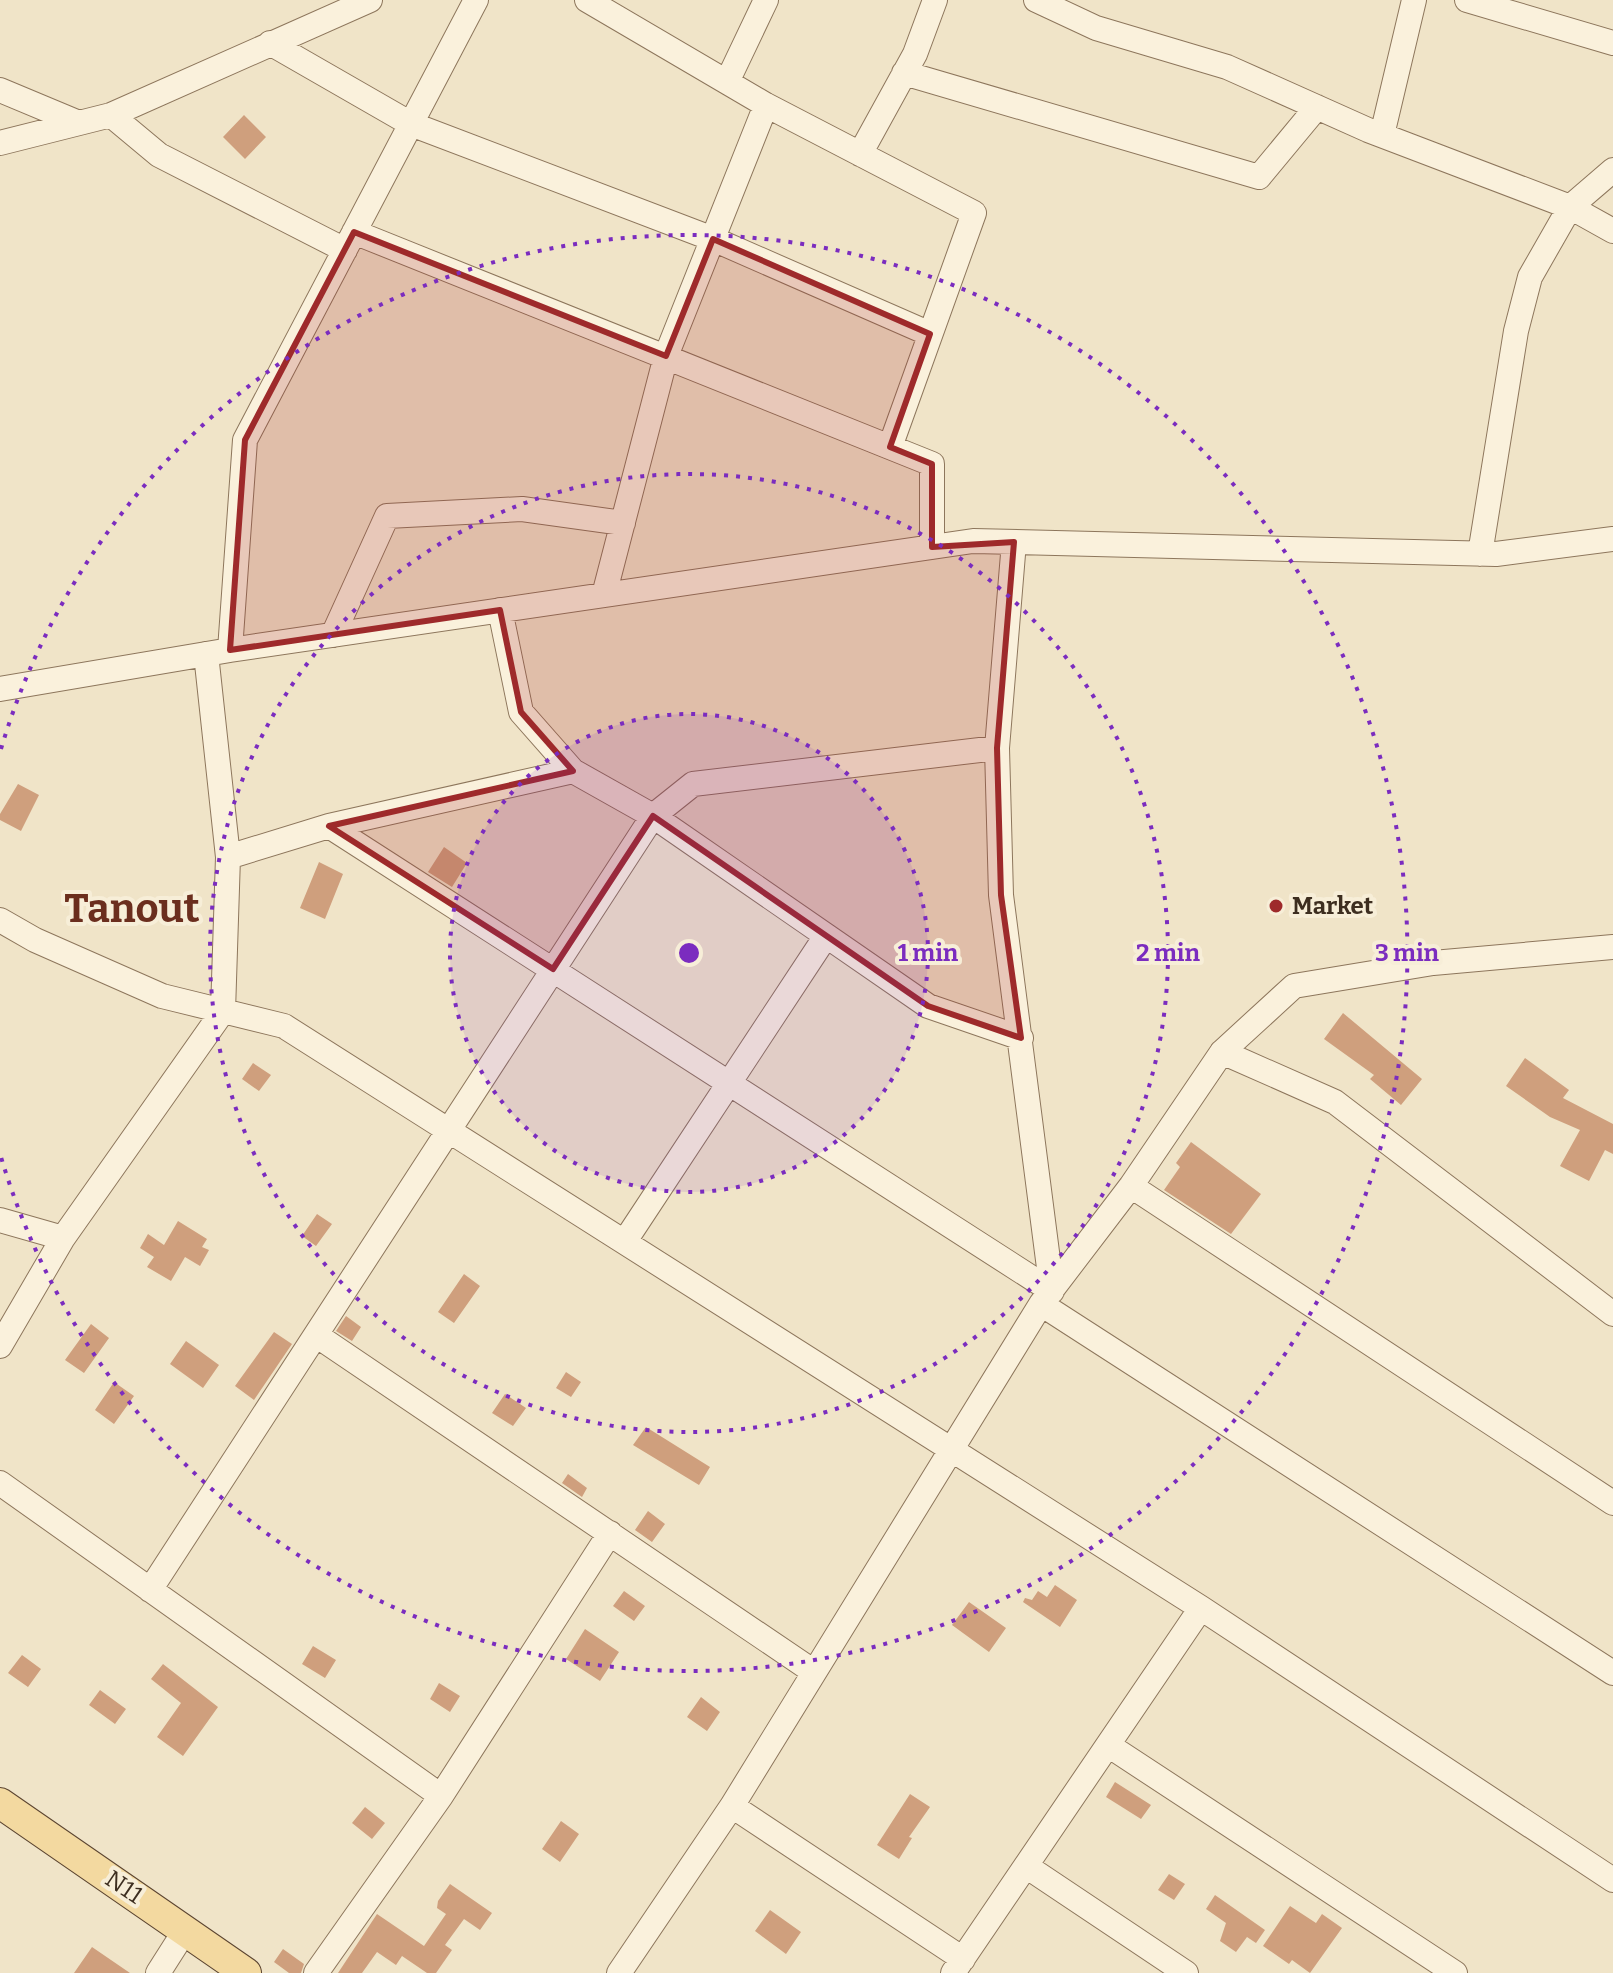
<svg xmlns="http://www.w3.org/2000/svg" width="1613" height="1973" viewBox="0 0 1613 1973" font-family="Bitter,serif">
  <style>
    .building { fill: #cf9f7d }
    .lines { fill: none; stroke-linecap: round; stroke-linejoin: round }
    .minor-casing { stroke: #8d765c; stroke-width: 26 }
    .major-casing { stroke: #5b4430; stroke-width: 32 }
    .minor { stroke: #faf1dc; stroke-width: 24 }
    .major { stroke: #f3d9a0; stroke-width: 30 }
    .marked { fill: #9e2a2b; fill-opacity: 0.2; stroke: #9e2a2b; stroke-width: 6; stroke-linejoin: round }
    .ring { fill: none; stroke: #7b2cbf; stroke-width: 4; stroke-dasharray: 4 8 }
    .poi-dot { fill: #9e2a2b; stroke: #f7eed8; stroke-width: 3 }
    .labels { text-anchor: middle; dominant-baseline: central; stroke-width: 8; stroke-linejoin: round; paint-order: stroke }
    .poi-label { font-size: 24px; font-weight: bold; fill: #3d2e20; stroke: #f7eed8; text-anchor: start }
    .street-label { font-size: 24px; fill: #3d2e20; stroke: #f7eed8 }
    .town-label { font-size: 40px; font-weight: bold; fill: #6b2e1e; stroke: #f7eed8 }
    .centre { fill: #7b2cbf; stroke: #f7eed8; stroke-width: 4 }
    .ring-label { font-size: 24px; text-anchor: middle; font-weight: bold; fill: #7b2cbf; stroke: #f7eed8; stroke-width: 8; stroke-linejoin: round; paint-order: stroke }
  </style>
  <rect width="100%" height="100%" fill="#f0e4c8"/>
  <path class="building" d="M244,115L266,137L245,159L223,137Z
    M18,784L39,795L21,831L0,820V814Z
    M444,847L467,863L452,887L428,872Z
    M319,862L343,874L325,919L300,908Z
    M1343,1013L1422,1079L1401,1105L1370,1079L1374,1075L1324,1039Z
    M1525,1058L1569,1090L1563,1098L1613,1124V1154L1605,1150L1589,1181L1560,1166L1580,1130L1550,1117L1506,1086Z
    M253,1063L271,1075L259,1091L242,1079Z
    M1191,1142L1261,1194L1231,1234L1164,1190L1180,1167L1176,1163Z
    M317,1214L332,1224L316,1246L302,1236Z
    M178,1221L207,1239L202,1247L209,1250L200,1266L185,1257L171,1281L147,1267L154,1257L140,1248L148,1234L164,1245Z
    M464,1274L480,1286L454,1323L438,1312Z
    M346,1316L361,1327L352,1341L336,1331Z
    M91,1324L109,1338L84,1373L65,1360Z
    M274,1332L292,1344L254,1400L235,1386Z
    M186,1341L219,1365L203,1388L170,1364Z
    M566,1372L581,1382L571,1397L556,1388Z
    M114,1382L134,1396L114,1424L95,1410Z
    M505,1394L526,1408L513,1426L492,1413Z
    M646,1427L710,1467L699,1485L633,1445Z
    M568,1474L587,1488L582,1497L562,1483Z
    M648,1511L665,1524L652,1542L635,1530Z
    M1055,1585L1077,1600L1060,1627L1023,1602L1025,1598L1032,1600L1038,1591L1047,1597Z
    M624,1591L645,1606L634,1621L613,1606Z
    M969,1602L1006,1628L989,1652L952,1625Z
    M585,1629L619,1652L600,1681L566,1659Z
    M313,1646L336,1660L325,1678L302,1664Z
    M22,1655L41,1669L28,1687L8,1673Z
    M163,1664L218,1707L183,1756L157,1737L181,1703L151,1679Z
    M439,1683L460,1696L450,1712L430,1699Z
    M100,1690L126,1709L115,1724L89,1705Z
    M701,1697L720,1712L707,1731L687,1717Z
    M1115,1782L1151,1805L1141,1819L1106,1797Z
    M910,1794L930,1807L909,1837L912,1838L899,1859L877,1845Z
    M365,1807L385,1823L372,1839L352,1823Z
    M561,1821L579,1834L560,1862L542,1849Z
    M1169,1874L1185,1884L1174,1900L1158,1890Z
    M450,1884L492,1913L480,1930L464,1919L445,1945L452,1950L436,1973H427L402,1956L396,1965L377,1952L362,1973H338L377,1914L424,1946L446,1914L437,1908L438,1901Z
    M1215,1895L1265,1930L1256,1943L1247,1937L1236,1952L1220,1941L1226,1923L1206,1909Z
    M1290,1906L1316,1923L1322,1914L1342,1928L1310,1973L1292,1960L1289,1964L1263,1946Z
    M770,1910L801,1932L786,1954L755,1931Z
    M92,1947L130,1973H74Z
    M283,1949L304,1964L301,1973H289L274,1962Z"/>
  <g class="lines">
    <defs>
      <path id="minor" d="M587,0L766,105L974,213L890,447
        M1036,0L1096,28L1227,67L1368,130L1570,207L1613,231
        M1467,0L1613,43
        M270,43L411,124L713,239L930,334
        M904,73L1259,177L1317,107
        M727,82L766,0
        M0,90L79,123
        M111,115L159,155L345,250
        M1382,135L1414,0
        M0,143L111,115L370,0
        M860,154L915,54L935,0
        M354,232L932,464V547
        M1014,542L997,748L1001,895L1052,1291
        M1480,554L1516,331L1530,277L1570,207L1613,170
        M604,595L666,356L766,105
        M500,610L521,712L573,771
        M333,635L387,516L522,509L623,523
        M230,650L245,440L476,0
        M0,689L230,650L973,541L1496,554L1613,539
        M329,826L1052,1291
        M228,857L329,826L573,771L653,816L928,1006L1021,1038
        M0,920L35,940L162,996L284,1026L1201,1608L1613,1880
        M1222,1052L1335,1102L1613,1314
        M1131,1186L1613,1503
        M0,1220L63,1238
        M625,1241L826,936
        M1041,1304L1613,1673
        M316,1335L814,1672
        M0,1346L63,1238L223,1011L228,857L206,654
        M0,1483L441,1796
        M150,1590L653,816L693,784L997,748
        M1108,1745L1455,1973
        M732,1806L963,1959
        M1026,1866L1186,1973
        M158,1973L186,1929
        M316,1973L441,1796L610,1533
        M619,1973L732,1806L1041,1304L1131,1186L1222,1052L1294,986L1433,963L1613,947
        M953,1973L1201,1608"/>
      <path id="major" d="M0,1803L246,1973"/>
    </defs>
    <use href="#minor" class="minor-casing"/>
    <use href="#major" class="major-casing"/>
    <use href="#minor" class="minor"/>
    <use href="#major" class="major"/>
  </g>
  <path class="marked" d="M354,232L666,356L713,239L930,334L890,447L932,464V547L1014,542L997,748L1001,895L1021,1038L928,1006L653,816L553,969L329,826L573,771L521,712L500,610L230,650L245,440Z"/>
  <circle cx="689" cy="953" r="239" fill="#7b2cbf" fill-opacity=".12"/>
  <g class="ring">
    <circle cx="689" cy="953" r="239"/>
    <circle cx="689" cy="953" r="479"/>
    <path d="M1 749A718 718 0 1 1 1 1157"/>
  </g>
  <circle class="poi-dot" cx="1276" cy="906" r="8"/>
  <g class="labels">
    <g class="poi-label">
      <text x="1292" y="906">Market</text>
    </g>
    <g class="street-label">
      <text transform="translate(124 1887) rotate(34)">N11</text>
    </g>
    <g class="town-label">
      <text x="132" y="909">Tanout</text>
    </g>
  </g>
  <circle cx="689" cy="953" r="12" class="centre"/>
  <g class="ring-label">
    <text x="928" y="961">1 min</text>
    <text x="1168" y="961">2 min</text>
    <text x="1407" y="961">3 min</text>
  </g>
</svg>
